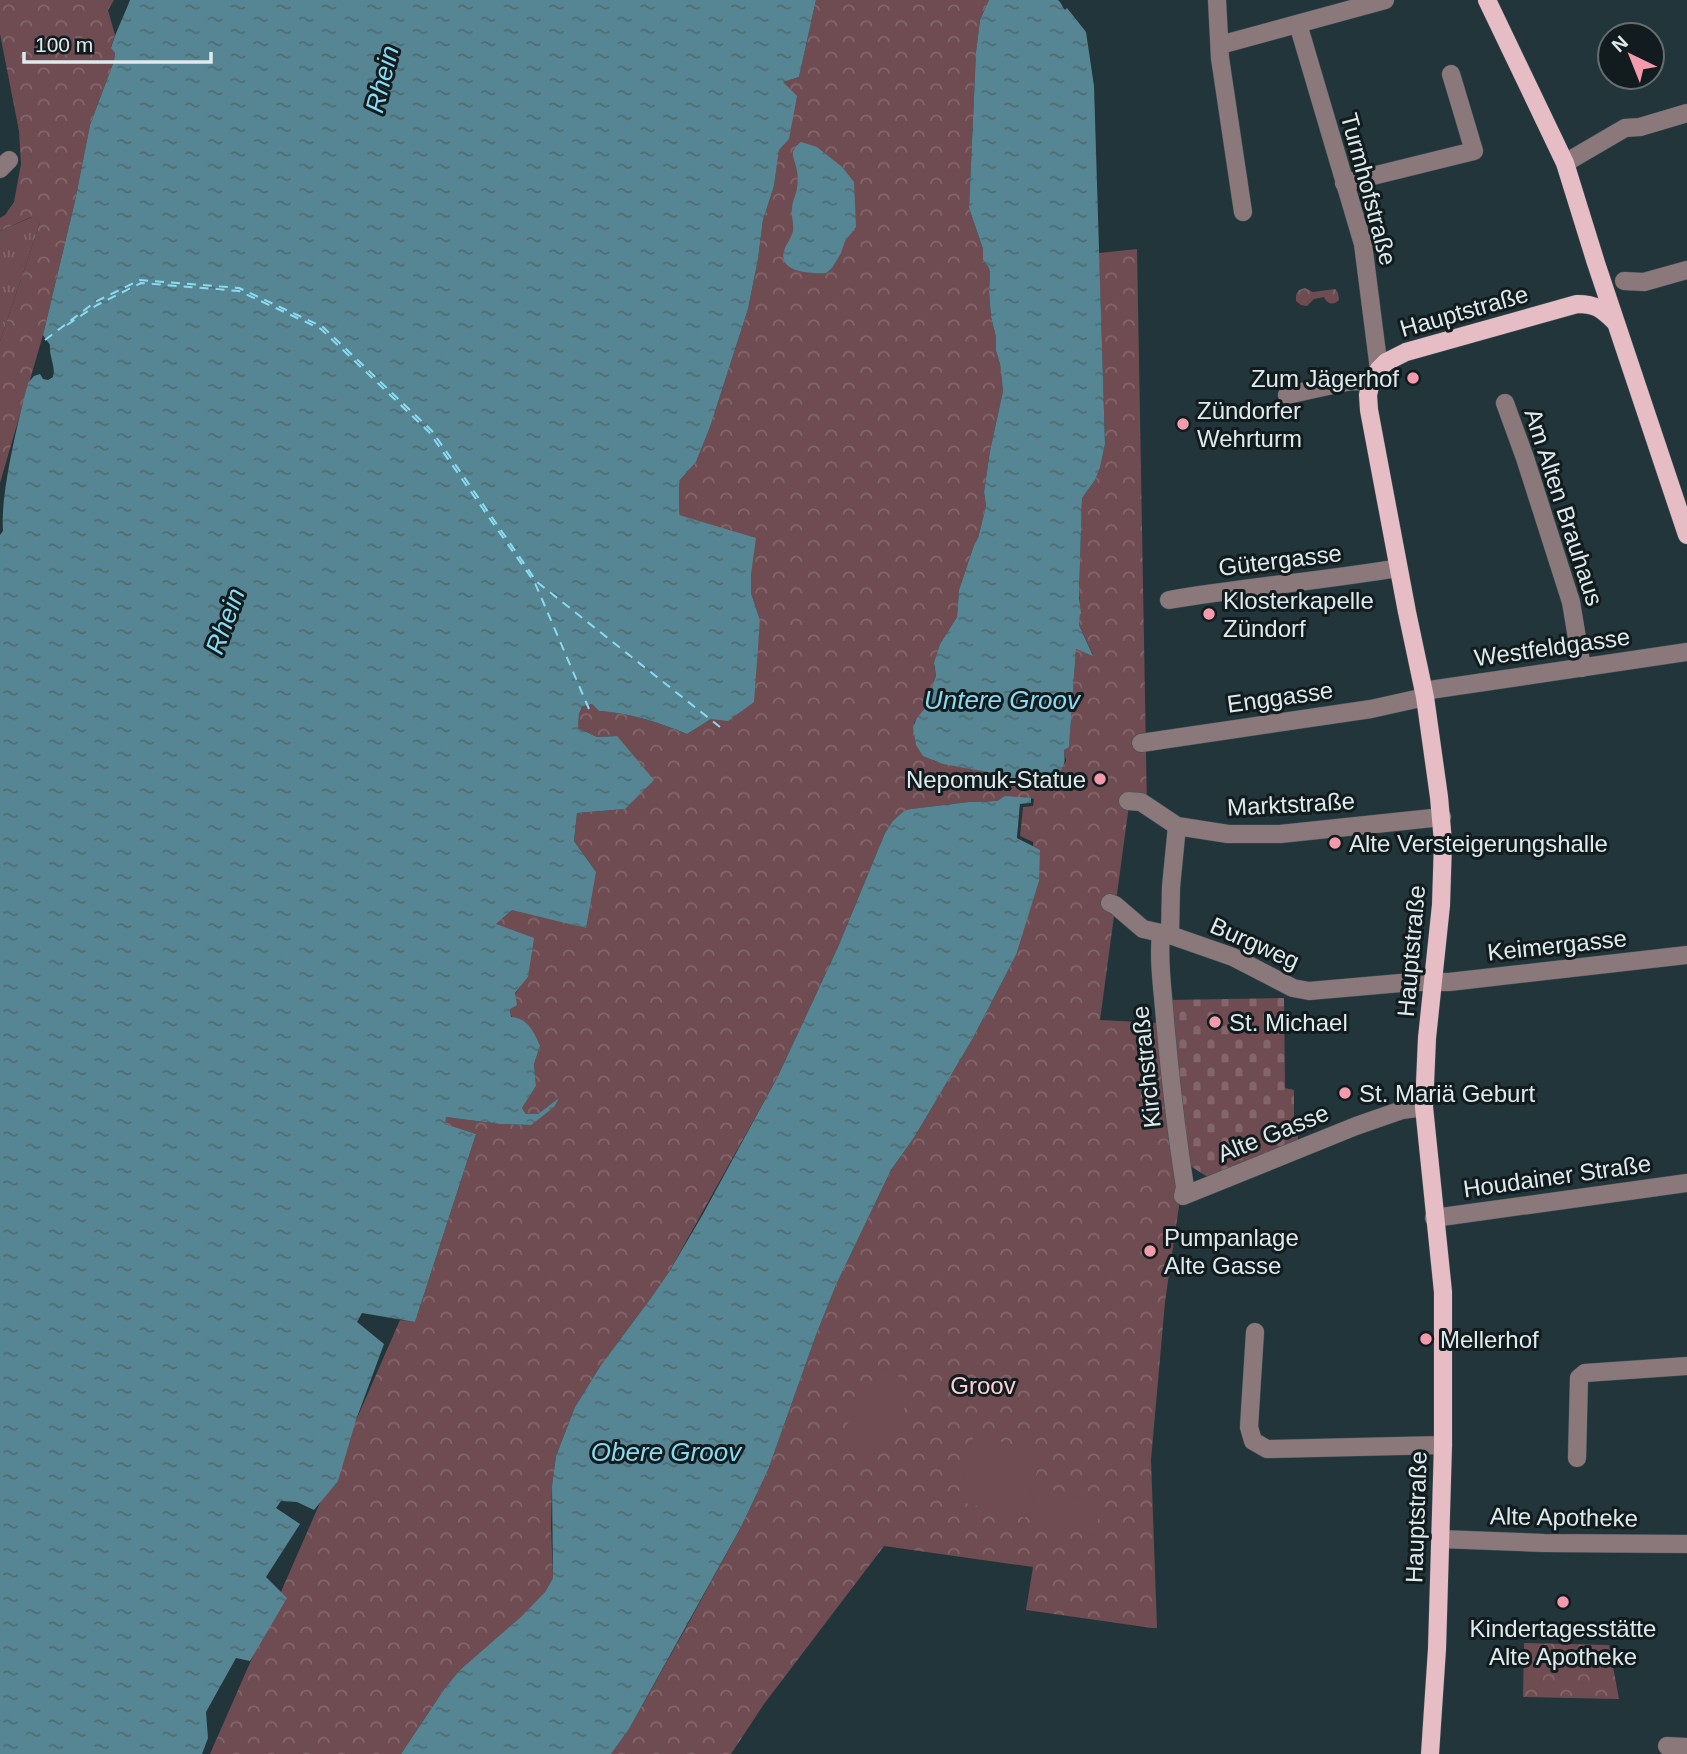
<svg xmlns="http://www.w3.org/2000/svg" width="1687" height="1754" viewBox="0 0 1687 1754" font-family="Arial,sans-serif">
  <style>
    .grass { fill: url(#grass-tufts) }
    .forest { fill: url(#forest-crowns) }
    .cemetery { fill: url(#cemetery-stones) }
    .garden { fill: #6f4c52 }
    .water { fill: url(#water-ripples) }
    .pier { fill: #22353a }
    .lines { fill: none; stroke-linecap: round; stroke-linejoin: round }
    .ferry { stroke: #8adbf1; stroke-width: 2; stroke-dasharray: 9 7; stroke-linecap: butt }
    .minor-casing { stroke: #405257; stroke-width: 19 }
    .major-casing { stroke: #405257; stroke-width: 19 }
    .minor { stroke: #8b787b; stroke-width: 18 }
    .major { stroke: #e6bdc4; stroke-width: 18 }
    .poi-dot { fill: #f39aac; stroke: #121b1d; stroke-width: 2.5 }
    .labels { text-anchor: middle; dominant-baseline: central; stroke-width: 6; stroke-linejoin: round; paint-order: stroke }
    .street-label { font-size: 24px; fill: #deeaed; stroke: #121b1d }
    .poi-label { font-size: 24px; fill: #deeaed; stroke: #121b1d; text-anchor: start }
    .park-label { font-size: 24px; fill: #fdd0d8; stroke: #121b1d }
    .water-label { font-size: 26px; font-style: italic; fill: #8adbf1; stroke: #121b1d }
  </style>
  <defs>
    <pattern id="grass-tufts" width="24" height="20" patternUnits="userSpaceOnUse" patternTransform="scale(1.75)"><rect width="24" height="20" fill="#6f4c52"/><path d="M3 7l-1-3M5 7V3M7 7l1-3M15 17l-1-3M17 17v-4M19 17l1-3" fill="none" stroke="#83666b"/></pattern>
    <pattern id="forest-crowns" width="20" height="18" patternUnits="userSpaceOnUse" patternTransform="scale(1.75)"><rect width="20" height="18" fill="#6f4c52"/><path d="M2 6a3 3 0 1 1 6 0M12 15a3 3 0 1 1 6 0" fill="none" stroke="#83666b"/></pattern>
    <pattern id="cemetery-stones" width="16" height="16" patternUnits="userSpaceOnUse" patternTransform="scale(1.75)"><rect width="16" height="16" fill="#6f4c52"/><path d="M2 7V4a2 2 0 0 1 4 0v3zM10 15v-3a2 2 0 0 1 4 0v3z" fill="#83666b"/></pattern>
    <pattern id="water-ripples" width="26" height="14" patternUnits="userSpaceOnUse" patternTransform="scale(1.75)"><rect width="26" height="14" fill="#568693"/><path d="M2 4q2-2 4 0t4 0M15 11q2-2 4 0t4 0" fill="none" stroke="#4e6c75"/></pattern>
  </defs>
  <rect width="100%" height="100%" fill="#22353a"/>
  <path class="grass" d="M32,217L40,223L0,341V231Z"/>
  <path class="forest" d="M0,0H114L108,10L115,35L111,47L115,53L114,61L90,125L75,201L43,335L0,483V341L40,223L31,217L0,231V218L5,215L14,202L21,164L19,131L0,34Z
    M816,0H989L980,20L976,52L969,208L983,249V260L989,268L990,274L989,291L991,317L996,337V351L1000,364L1003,391L990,451L984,492L986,506L978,538L974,545L959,590L957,617L940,644L934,665L936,677L925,708L914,723L934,761L999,774L1004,777L1049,783L1059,774L1066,761L1064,750L1069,746L1076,649L1093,655L1079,625L1080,598L1079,596L1082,498L1095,480L1100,468L1105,444L1099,253L1137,249L1147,808L1129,805L1100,1020L1159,1023L1179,1206L1165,1302L1151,1460L1157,1628H1152L1026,1610L1033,1567L884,1546L764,1704L731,1754H611L629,1729L688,1624L741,1527L768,1470L816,1335L836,1285L891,1170L915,1136L973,1038L1016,955L1017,838L1002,798L997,801L969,802L911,809C901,813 891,823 885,833L838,947L778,1076L756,1116L669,1272L651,1298L601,1365L575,1407L556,1456L552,1486L551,1526L553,1578L545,1592L521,1618L460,1670L445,1688L401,1754H210L400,1320L415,1322L476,1134L444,1124L446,1117L499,1124L530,1125L558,1099L538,1114H526L522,1108L536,1086L534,1064L540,1046C533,1039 516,1025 512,1017C505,1004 520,986 528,977L496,924L512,910L596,872L574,841L577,813L625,809L617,736L597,737L578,728L579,714L582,707L592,704L599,711C629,713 659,722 687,734L711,719L756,659L760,620L751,593V574L679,515V481L696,462L710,427L748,309L758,259L763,220L774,186L779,149L789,138L782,82L799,77Z
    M1305,288L1313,292L1335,289L1338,293L1339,300C1333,306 1327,304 1324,297L1314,299L1307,306L1301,305L1296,301V295L1299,290Z
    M1524,1643L1609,1645L1619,1699L1523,1697Z"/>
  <path class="cemetery" d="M1284,998L1285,1088L1294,1090V1120H1298V1147L1214,1181L1184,1162L1168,1000Z"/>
  <path class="garden" d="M883,1367L917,1388L874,1457L840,1436Z
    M974,1435L1042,1452L1025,1518L957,1501Z
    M1036,1486L1102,1503L1094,1536L1028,1519Z"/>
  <path class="water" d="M130,0H816L799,77L783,82L797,96L789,139L779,150L774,186L763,220L758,259L748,309L710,427L696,462L679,481V515L756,538L751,574V593L760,620L754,702L728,721L711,719L687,734C659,722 629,713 599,711L592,704L582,707L579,714L578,728L597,737L617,736L654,780L625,809L577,813L574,841L596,872L586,928L512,910L496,924L534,938L528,977L515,993L517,1005L510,1009L511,1017C528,1018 534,1032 540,1046L534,1064L536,1086L522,1108L526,1114H538L559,1098L554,1107L531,1125L499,1124L446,1117L445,1124L476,1134L415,1322L362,1313L357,1322L384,1344L356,1420L338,1481L314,1510L297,1502L281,1501L276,1508L300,1524L266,1577L287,1598L250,1661L236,1658L206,1712L208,1738L202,1754H0V535L3,531C0,495 18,421 28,383L34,376L40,374L43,379L48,380L53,377C56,366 49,357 50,345L43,335L75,201L90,125L114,61L115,53L111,48C116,31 124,16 130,0Z
    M989,0H1058C1062,3 1062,7 1065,10L1067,8L1086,32L1094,86L1105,444L1100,468L1095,480L1082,498L1079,596L1081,614H1080L1079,625L1093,656L1076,649L1069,747L1064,750C1067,774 1058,768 1049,785L1006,780L999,774L943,764L923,756L916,745L913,727L917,718L925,708L936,676L934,663L940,644L957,617L959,590L974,545L978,538L986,506L984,492L990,451L1003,391L1000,364L996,351V337L991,317L989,291L990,274L989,268L983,260V249L969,208L976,52L980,20Z
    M801,142L817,147L842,167L854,182L856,227L845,241L841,253L832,268L826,273C813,274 778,273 784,251C786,244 791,239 793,231C794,223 791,216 792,209C792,202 796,195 797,188C798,182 798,176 797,171C795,157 787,153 801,142Z
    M1005,796L1031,798V803L1020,804L1017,838L1040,850L1039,881L1016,955L973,1038L915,1136L891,1170L836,1285L816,1335L768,1470L741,1527L629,1729L611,1754H401L445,1688L460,1670L521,1617L545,1592L553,1578L552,1486L556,1456L575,1407L601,1365L651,1298L669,1272L703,1214L778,1076L838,947L885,833L893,821L904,811L911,809L969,802L997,801Z"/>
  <path class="pier" d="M1031,798L1034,799L1033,806L1023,807L1020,836L1033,842V846L1017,838L1020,804L1031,803Z"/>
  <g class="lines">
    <path class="ferry" d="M67,325L97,305L141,283L239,291L321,329L429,432L535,583L589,709
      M45,340L95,302L140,280L239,288L323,327L432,431L537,582L720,727"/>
    <defs>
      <path id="minor" d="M1217,0L1220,58L1243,212
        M1298,24L1363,244L1379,369
        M1220,45L1385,0
        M1565,163L1625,128L1640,127L1687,113
        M0,169L9,160
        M1344,183L1474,151L1451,74
        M1624,281L1644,282L1687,270
        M1287,395L1351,381L1371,382
        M1505,403L1525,458L1571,602L1582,668
        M1169,600C1245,587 1322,581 1398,568
        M1423,691L1687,652
        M1141,743L1371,709L1425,697
        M1128,801L1141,802L1177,826L1228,834H1280L1442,817
        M1110,903L1115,905L1143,929L1170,935L1233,957L1293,988L1309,991L1412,982H1449L1687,955
        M1161,933C1158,962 1163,991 1165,1020C1170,1076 1176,1131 1185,1187L1183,1196
        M1170,935L1171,887L1177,826
        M1183,1196L1356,1126L1402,1110L1424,1107
        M1434,1218L1687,1183
        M1255,1332L1249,1427L1253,1441L1267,1449L1443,1445
        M1577,1458L1579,1378L1585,1373L1687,1366
        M1440,1539L1544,1543L1687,1544
        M1667,1746L1687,1747"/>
      <path id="major" d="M1487,0L1565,163L1596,263L1687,535
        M1430,1754L1437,1649L1443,1445V1292L1424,1107L1427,1038L1441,905L1443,842L1439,797L1425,697L1407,612L1378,458L1369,410L1368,395L1371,382L1379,369L1386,362L1406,352L1577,304C1596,304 1602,309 1615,322"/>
    </defs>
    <use href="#minor" class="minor-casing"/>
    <use href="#major" class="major-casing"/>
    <use href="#minor" class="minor"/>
    <use href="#major" class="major"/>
  </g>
  <g class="poi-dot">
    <circle cx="1413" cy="378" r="7"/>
    <circle cx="1183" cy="424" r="7"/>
    <circle cx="1209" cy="614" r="7"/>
    <circle cx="1100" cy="779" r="7"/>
    <circle cx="1335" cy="843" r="7"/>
    <circle cx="1215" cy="1022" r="7"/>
    <circle cx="1345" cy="1093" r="7"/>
    <circle cx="1150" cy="1251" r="7"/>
    <circle cx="1426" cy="1339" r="7"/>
    <circle cx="1563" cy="1602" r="7"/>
  </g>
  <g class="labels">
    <g class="street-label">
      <text transform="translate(1369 189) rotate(75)">Turmhofstraße</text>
      <text transform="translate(1464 311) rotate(-16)">Hauptstraße</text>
      <text transform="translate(1564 507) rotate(72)">Am Alten Brauhaus</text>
      <text transform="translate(1280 560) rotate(-7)">Gütergasse</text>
      <text transform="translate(1552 647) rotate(-8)">Westfeldgasse</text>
      <text transform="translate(1280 697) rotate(-8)">Enggasse</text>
      <text transform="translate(1291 804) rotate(-3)">Marktstraße</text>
      <text transform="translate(1255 943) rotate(24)">Burgweg</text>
      <text transform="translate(1557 945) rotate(-6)">Keimergasse</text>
      <text transform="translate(1411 951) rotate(-85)">Hauptstraße</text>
      <text transform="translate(1146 1067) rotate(-96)">Kirchstraße</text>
      <text transform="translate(1273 1133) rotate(-22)">Alte Gasse</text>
      <text transform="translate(1557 1176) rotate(-8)">Houdainer Straße</text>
      <text transform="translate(1416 1517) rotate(-88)">Hauptstraße</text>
      <text transform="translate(1564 1517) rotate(1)">Alte Apotheke</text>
    </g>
    <g class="poi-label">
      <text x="1399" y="378" text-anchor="end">Zum Jägerhof</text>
      <text x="1197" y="410">Zündorfer<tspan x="1197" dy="28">Wehrturm</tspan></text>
      <text x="1223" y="600">Klosterkapelle<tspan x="1223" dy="28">Zündorf</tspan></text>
      <text x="1086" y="779" text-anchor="end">Nepomuk-Statue</text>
      <text x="1349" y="843">Alte Versteigerungshalle</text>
      <text x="1229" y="1022">St. Michael</text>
      <text x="1359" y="1093">St. Mariä Geburt</text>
      <text x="1164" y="1237">Pumpanlage<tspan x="1164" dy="28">Alte Gasse</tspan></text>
      <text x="1440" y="1339">Mellerhof</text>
      <text x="1563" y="1628" text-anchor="middle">Kindertagesstätte<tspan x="1563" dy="28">Alte Apotheke</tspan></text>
    </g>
    <g class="park-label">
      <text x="983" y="1385">Groov</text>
    </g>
    <g class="water-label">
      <text transform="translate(382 79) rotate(-76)">Rhein</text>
      <text transform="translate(225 621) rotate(-70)">Rhein</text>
      <text x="1002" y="700">Untere Groov</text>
      <text x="666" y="1452">Obere Groov</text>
    </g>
  </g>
  <g transform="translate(1631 56) rotate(317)"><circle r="33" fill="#121b1d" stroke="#646e70" stroke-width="2"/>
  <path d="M0-5L12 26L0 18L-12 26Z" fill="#f39aac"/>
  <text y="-10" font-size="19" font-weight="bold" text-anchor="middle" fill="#deeaed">N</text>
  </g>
  <path d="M24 52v10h187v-10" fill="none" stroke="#deeaed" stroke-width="3.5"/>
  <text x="35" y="52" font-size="21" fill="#deeaed" stroke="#121b1d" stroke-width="5" paint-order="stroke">100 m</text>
</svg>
